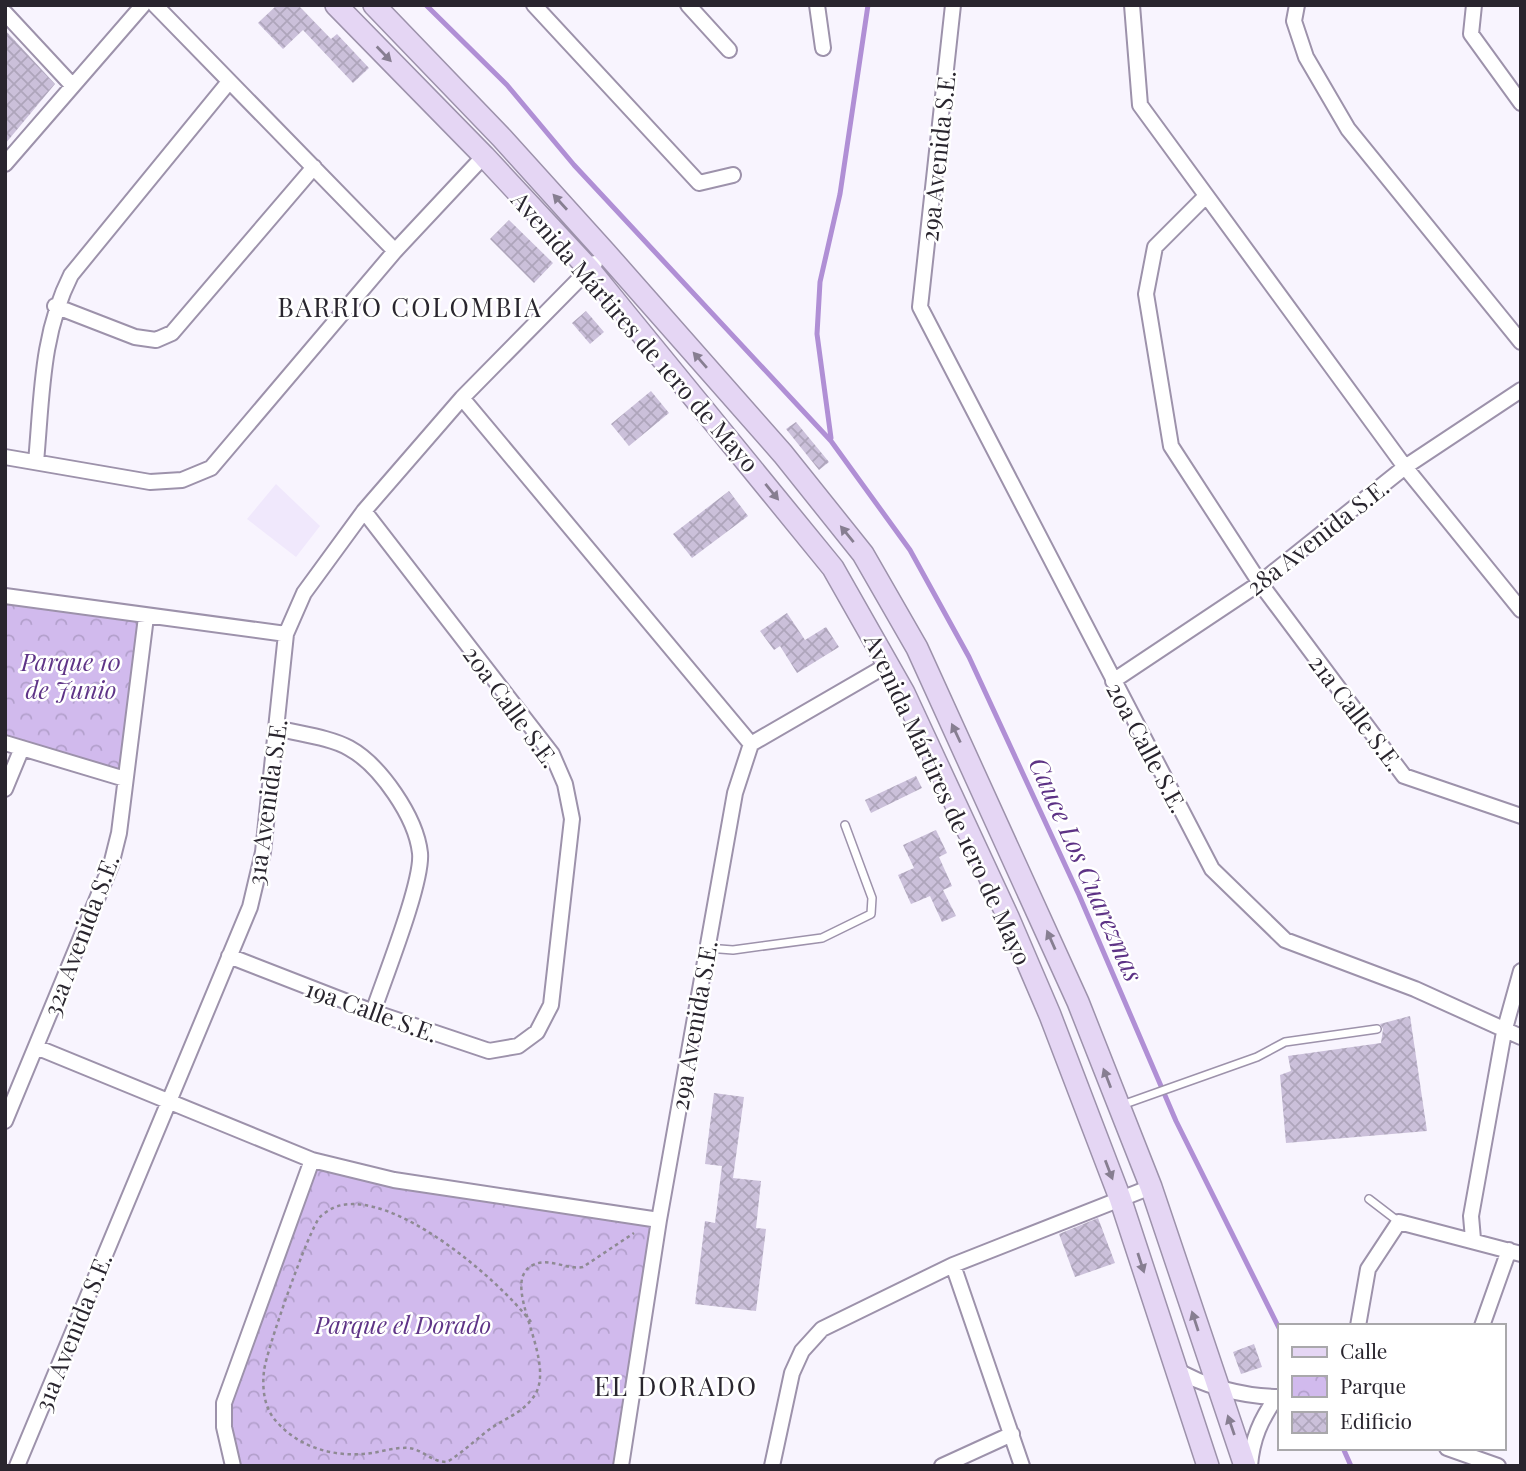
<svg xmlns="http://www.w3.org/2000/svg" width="1526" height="1471" viewBox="0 0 1526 1471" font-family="'Playfair Display',serif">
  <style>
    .built { fill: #f0e8fc }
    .park { fill: url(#park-crowns) }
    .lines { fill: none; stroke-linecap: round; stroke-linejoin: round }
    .stream { stroke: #b08fd5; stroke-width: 5 }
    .building { fill: url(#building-cross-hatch) }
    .service-casing { stroke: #9d92ab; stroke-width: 10 }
    .minor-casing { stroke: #9d92ab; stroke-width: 18 }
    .secondary-casing { stroke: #9d92ab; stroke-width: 24 }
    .path { stroke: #8e8a93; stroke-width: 2.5; stroke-dasharray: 3.5 3.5; stroke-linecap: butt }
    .service { stroke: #fff; stroke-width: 7 }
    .minor { stroke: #fff; stroke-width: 14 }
    .secondary { stroke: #e5d6f4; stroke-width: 21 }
    .oneway { fill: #877e91 }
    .labels { text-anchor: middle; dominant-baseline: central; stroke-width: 5; stroke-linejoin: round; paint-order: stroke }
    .street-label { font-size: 24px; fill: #29252e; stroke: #fff }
    .park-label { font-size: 24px; font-style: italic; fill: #5f3487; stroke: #fff }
    .neighbourhood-label { font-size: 26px; letter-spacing: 2px; fill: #29252e; stroke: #fff }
    .water-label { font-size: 26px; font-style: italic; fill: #5d3285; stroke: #fff }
  </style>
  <defs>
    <pattern id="park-crowns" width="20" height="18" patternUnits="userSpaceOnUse" patternTransform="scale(1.75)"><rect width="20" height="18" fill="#d1baed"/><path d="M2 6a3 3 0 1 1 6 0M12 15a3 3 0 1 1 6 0" fill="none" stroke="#b3a0cc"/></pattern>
    <pattern id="building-cross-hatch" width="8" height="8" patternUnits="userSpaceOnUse" patternTransform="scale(1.75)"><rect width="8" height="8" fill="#cbc0da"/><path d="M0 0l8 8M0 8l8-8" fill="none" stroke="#aea5bb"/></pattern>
  </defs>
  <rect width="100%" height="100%" fill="#f8f4fe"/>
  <path class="built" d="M276,484L320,526L296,557L247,519Z"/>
  <path class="park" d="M5,596L146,617L125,779L5,743Z
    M312,1160L659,1220L621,1466H233L224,1403Z"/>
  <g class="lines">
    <path class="stream" d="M426,5L507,85L574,165L831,441L910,550L969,657L1079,895L1176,1121L1279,1328
      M831,438L817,334L820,282L840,194L868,5
      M1343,1448L1351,1466"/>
  </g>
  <path class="building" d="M277,5H298L331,39L337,34L369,68L353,83L303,30L283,49L258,23Z
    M5,30L55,84L5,144Z
    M509,220L553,263L534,283L490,239Z
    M586,311L604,332L590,344L572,323Z
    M651,391L669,413L629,446L611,424Z
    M796,422L829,462L819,470L786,429Z
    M729,491L748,516L692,558L673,534Z
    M787,613L805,640L826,627L839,647L797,673L780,646L774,650L760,631Z
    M916,776L922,788L871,813L865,800Z
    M936,830L947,853L939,857L952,886L943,890L956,916L942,922L930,896L911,904L898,875L914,868L903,845Z
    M1410,1016L1427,1131L1286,1143L1280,1075L1291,1071L1288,1056L1381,1043L1383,1029L1380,1024Z
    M714,1093L744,1097L733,1178L761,1181L756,1228L766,1229L756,1311L695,1304L705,1221L715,1223L722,1166L705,1164Z
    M1098,1218L1115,1263L1075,1277L1059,1234Z
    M1254,1344L1262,1367L1241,1374L1233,1352Z"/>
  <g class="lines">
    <defs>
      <path id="service" d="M707,948L733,950L822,938L871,914L872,898L845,825
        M1122,1105L1257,1057L1285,1042L1377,1029
        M1369,1199L1399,1222"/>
      <path id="minor" d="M155,5L395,251
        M534,5L699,183L733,175
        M688,5L729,50
        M817,5L823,48
        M953,5L920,307L1212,869L1285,940L1415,989L1521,1037
        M1132,5L1140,105L1405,467L1521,610
        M1297,5L1294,21L1306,57L1348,129L1521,342
        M1474,5L1471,34L1521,103
        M5,13L71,84
        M5,164L143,5
        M1205,197L1155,247L1146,294L1171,446L1260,583L1404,776L1521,816
        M55,306L135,337L156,340L172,333L314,167
        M462,398L751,744
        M5,457L150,482L182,480L211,468L395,251L484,156
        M36,462C42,397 41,334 71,275L228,83
        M5,596L286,634
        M1113,681L1260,583L1405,467L1521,390
        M277,728C299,734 329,737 349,748C380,765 416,817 420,853C423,882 384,979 373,1012
        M5,743L125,779
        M5,789L22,748
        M229,956L373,1012L489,1051L518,1046L537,1032L551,1005L572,819L565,784L552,754L364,511
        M36,1047L312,1160L394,1180L659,1220
        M5,1121L111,865L119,833L146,617
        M1473,1239L1471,1216L1504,1032L1521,971
        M953,1265L1022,1466
        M1358,1326L1368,1269L1399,1222L1521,1254
        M1482,1326L1509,1250
        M1174,1368C1201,1386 1246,1397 1279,1397
        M1447,1448L1498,1466
        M17,1466L250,907L263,852L286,634L304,593L364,511L462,398L595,263
        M233,1466L224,1427V1403L312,1160
        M621,1466L659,1220L735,793L751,744L889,664
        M772,1466L792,1373L802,1351L822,1329L953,1265L1151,1187
        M942,1466L1012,1434
        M1250,1466C1252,1439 1261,1419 1276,1398"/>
      <path id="secondary" d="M336,5L484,156L589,269L833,568L904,693L1008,917L1050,1015L1120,1198L1208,1466
        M374,5L502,138L605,252L783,454L863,554L917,648L1078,1002L1151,1187L1245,1466"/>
    </defs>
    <use href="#service" class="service-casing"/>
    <use href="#minor" class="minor-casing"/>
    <use href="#secondary" class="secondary-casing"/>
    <path class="path" d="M531,1322C498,1279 395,1190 338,1206C333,1207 324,1213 320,1217C309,1229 266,1351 264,1371C262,1388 264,1408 276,1421C300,1449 337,1458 372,1453C384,1451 397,1447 409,1448C424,1450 431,1462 447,1462C462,1453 473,1442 486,1432C503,1418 524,1414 536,1393C555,1356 500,1285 531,1266C548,1256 565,1270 583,1267L634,1233"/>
    <use href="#service" class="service"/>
    <use href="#minor" class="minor"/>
    <use href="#secondary" class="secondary"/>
  </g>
  <defs><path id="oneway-solid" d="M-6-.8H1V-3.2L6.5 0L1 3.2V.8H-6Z" transform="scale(1.75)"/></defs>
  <g class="oneway">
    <use href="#oneway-solid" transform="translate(384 54) rotate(46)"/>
    <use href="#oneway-solid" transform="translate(560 202) rotate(-132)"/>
    <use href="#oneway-solid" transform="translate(700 360) rotate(-131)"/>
    <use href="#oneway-solid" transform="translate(772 492) rotate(51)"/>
    <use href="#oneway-solid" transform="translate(847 534) rotate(-129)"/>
    <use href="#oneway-solid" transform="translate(956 733) rotate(-115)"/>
    <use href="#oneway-solid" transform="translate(1051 940) rotate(-114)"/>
    <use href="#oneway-solid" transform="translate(1107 1078) rotate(-111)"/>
    <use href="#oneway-solid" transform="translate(1109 1170) rotate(69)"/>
    <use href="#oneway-solid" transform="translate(1141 1263) rotate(72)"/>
    <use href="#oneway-solid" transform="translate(1195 1321) rotate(-108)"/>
    <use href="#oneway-solid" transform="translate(1231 1425) rotate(-109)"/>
  </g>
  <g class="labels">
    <g class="street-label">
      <text transform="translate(937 156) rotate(-84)">29a Avenida S.E.</text>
      <text transform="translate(636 331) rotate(49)">Avenida Mártires de 1ero de Mayo</text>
      <text transform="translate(1317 536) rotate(-38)">28a Avenida S.E.</text>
      <text transform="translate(512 706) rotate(54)">20a Calle S.E.</text>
      <text transform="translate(1357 712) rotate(53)">21a Calle S.E.</text>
      <text transform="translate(1148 747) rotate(62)">20a Calle S.E.</text>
      <text transform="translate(949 799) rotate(65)">Avenida Mártires de 1ero de Mayo</text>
      <text transform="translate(266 802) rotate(-82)">31a Avenida S.E.</text>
      <text transform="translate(80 935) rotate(-69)">32a Avenida S.E.</text>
      <text transform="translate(372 1010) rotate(20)">19a Calle S.E.</text>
      <text transform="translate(693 1025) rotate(-80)">29a Avenida S.E.</text>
      <text transform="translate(72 1332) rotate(-68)">31a Avenida S.E.</text>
    </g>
    <g class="park-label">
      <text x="71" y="661">Parque 10<tspan x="71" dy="28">de Junio</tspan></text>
      <text x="403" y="1324">Parque el Dorado</text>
    </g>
    <g class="neighbourhood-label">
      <text x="410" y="306">BARRIO COLOMBIA</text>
      <text x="676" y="1385">EL DORADO</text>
    </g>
    <g class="water-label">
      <text transform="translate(1087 869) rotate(66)">Cauce Los Cuarezmas</text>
    </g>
  </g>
  <rect width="1526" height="1471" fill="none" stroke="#29252e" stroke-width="14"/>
  <rect x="1278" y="1324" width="228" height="126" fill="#ffffff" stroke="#a9a8ab" stroke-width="2"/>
  <rect x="1292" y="1347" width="35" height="10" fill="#e5d6f4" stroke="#a9a8ab" stroke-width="2"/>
  <text x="1340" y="1359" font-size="21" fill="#29252e">Calle</text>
  <rect x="1292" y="1376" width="35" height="21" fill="url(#park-crowns)" stroke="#a9a8ab" stroke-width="2"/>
  <text x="1340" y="1394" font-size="21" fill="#29252e">Parque</text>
  <rect x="1292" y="1412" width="35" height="21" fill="url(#building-cross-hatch)" stroke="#a9a8ab" stroke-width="2"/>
  <text x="1340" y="1429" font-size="21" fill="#29252e">Edificio</text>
</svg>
